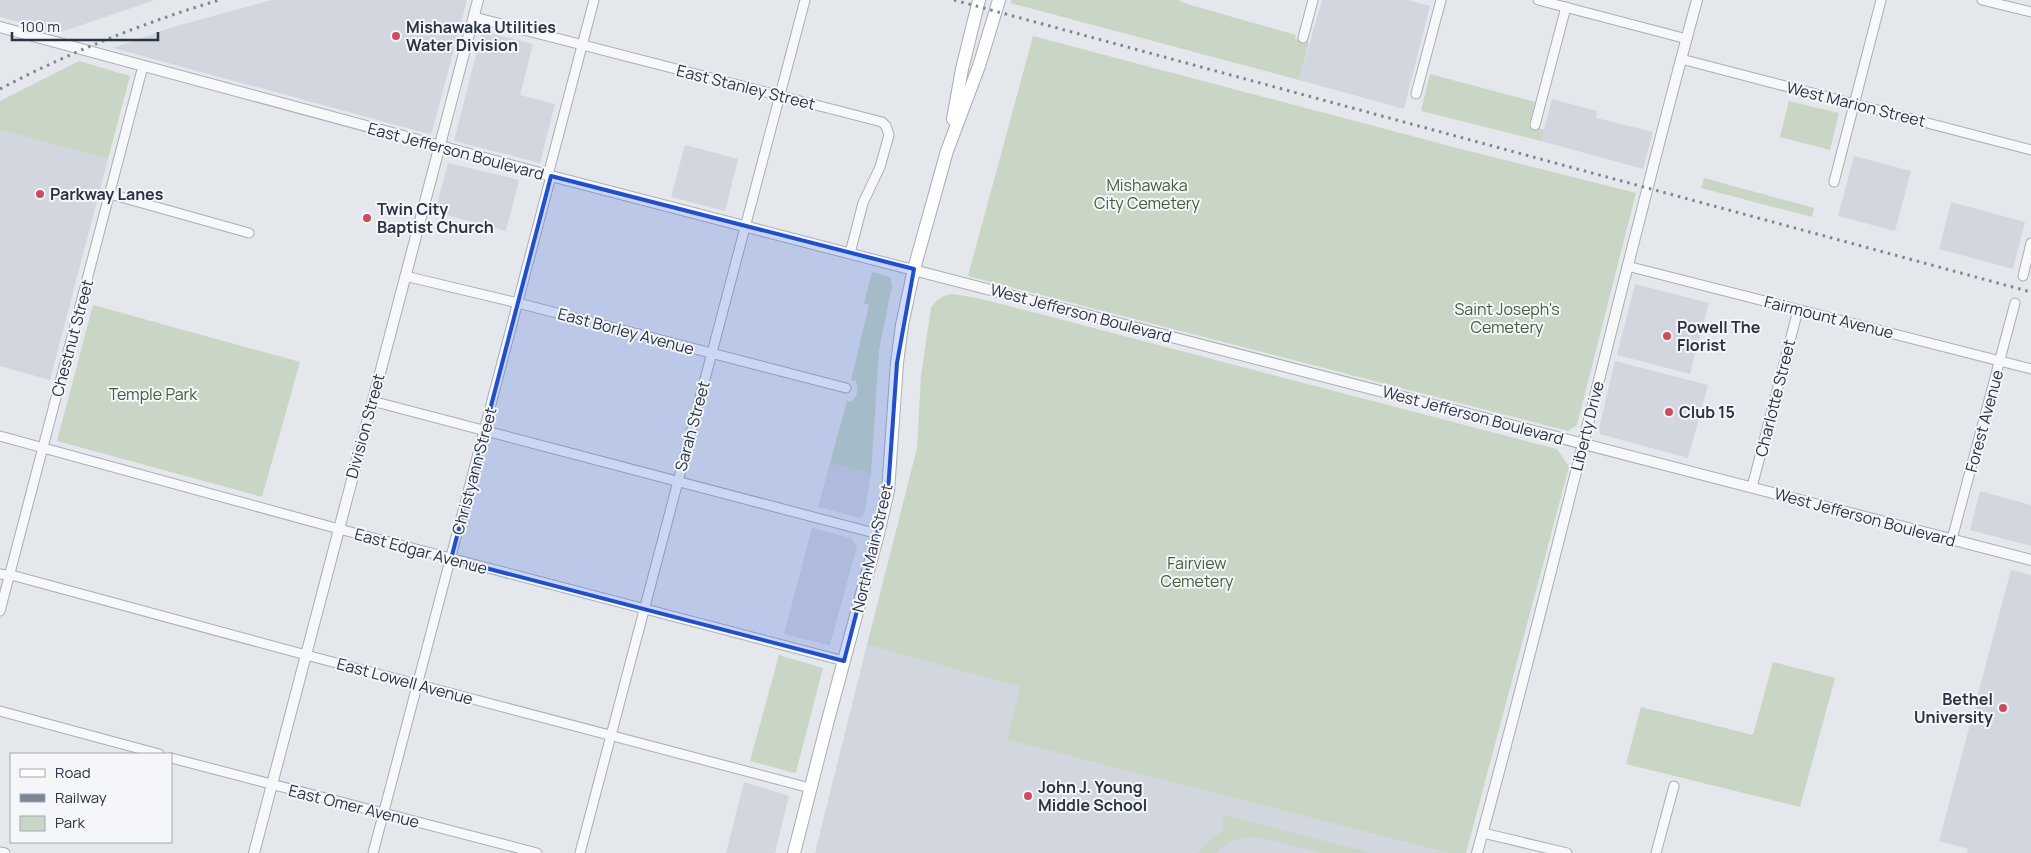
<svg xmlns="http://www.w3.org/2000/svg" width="2031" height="853" font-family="Manrope,sans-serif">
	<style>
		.built { fill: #d2d6de }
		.green { fill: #c9d6c5 }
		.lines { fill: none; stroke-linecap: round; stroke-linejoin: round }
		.minor-casing { stroke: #a9aeb7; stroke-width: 11 }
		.tertiary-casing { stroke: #a9aeb7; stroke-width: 12 }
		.secondary-casing { stroke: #a9aeb7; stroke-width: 14 }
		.minor { stroke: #f7f8fa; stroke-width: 9 }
		.tertiary { stroke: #f7f8fa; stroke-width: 10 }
		.secondary { stroke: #fff; stroke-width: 12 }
		.rail { stroke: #7d8696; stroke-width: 3; stroke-dasharray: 2.5 5; stroke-linecap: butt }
		.marked { fill: #1d4ed8; fill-opacity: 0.2; stroke: #1d4ed8; stroke-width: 4; stroke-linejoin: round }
		.poi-dot { fill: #d1495b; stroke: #f4f6f9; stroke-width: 2 }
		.labels { text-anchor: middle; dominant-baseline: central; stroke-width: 4; stroke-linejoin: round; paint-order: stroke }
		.poi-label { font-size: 16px; font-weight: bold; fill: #2b3445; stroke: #f4f6f9; text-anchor: start }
		.street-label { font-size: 16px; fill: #2b3445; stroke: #f4f6f9 }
		.park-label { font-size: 16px; fill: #3f6138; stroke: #f4f6f9 }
	</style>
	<rect width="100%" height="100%" fill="#e4e7ec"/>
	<!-- built -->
	<g class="built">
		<path d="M0 0H155L58 33 0 17Z"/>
		<path d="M271 0H467L432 132 429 134 113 48 173 27Z"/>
		<path d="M1322 0H1407L1430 6 1404 109 1299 80Z"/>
		<path d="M482 31 533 44 520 95 555 104 540 163 454 141Z"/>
		<path d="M1552 99 1597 111 1596 118 1653 132 1643 169 1541 141Z"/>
		<path d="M0 130 108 159 50 380 0 366Z"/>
		<path d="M685 145 738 159 725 211 671 197Z"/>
		<path d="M1854 156 1911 171 1895 231 1838 216Z"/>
		<path d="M448 163 519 180 506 231 435 212Z"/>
		<path d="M1951 202 2025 222 2013 269 1939 249Z"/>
		<path d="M1635 284 1709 303 1690 374 1617 355Z"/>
		<path d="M1615 361 1708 385 1688 458 1600 434 1599 428Z"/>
		<path d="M830 463 871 474 864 515 860 518 818 507Z"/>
		<path d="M1980 491 2031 505V546L1970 530Z"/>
		<path d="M812 528 851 538 857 546 830 645H828L784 634Z"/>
		<path d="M2011 570 2031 575V853H1967L1968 849 1939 841Z"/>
		<path d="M867 645 1021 687 1007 740 1448 853H815Z"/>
		<path d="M744 782 789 796 775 853H726Z"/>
	</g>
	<!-- green -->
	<g class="green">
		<path d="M1012 0H1178L1187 4 1296 35 1295 39 1309 42 1299 80 1010 3Z"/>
		<path d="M1033 36 1457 148 1636 193 1577 425 1568 431 968 276Z"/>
		<path d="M79 61 130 76 108 159 0 130V101Z"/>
		<path d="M1430 74 1535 102 1529 126 1544 130 1541 141 1421 111Z"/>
		<path d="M1789 101 1839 113 1830 150 1780 137Z"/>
		<path d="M1704 178 1814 208 1812 217 1701 188Z"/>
		<path d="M872 272 890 277 892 286 879 350 871 474 830 463 847 401 851 402C857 397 859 389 856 381L851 380 869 305 864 303Z"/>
		<path d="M952 294 982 299 1557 449 1569 467 1466 853H1448L1007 740 1020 687 867 645 917 448 921 376 931 308C936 299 942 296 952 294Z"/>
		<path d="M93 305 300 362 262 497 57 441Z"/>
		<path d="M779 655 823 668 796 772 794 773 750 761Z"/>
		<path d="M1773 662 1835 678 1800 807 1626 764 1641 707 1753 735Z"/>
		<path d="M1224 815 1371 853H1322L1267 839 1250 837 1233 840 1213 853H1197L1212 837 1227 829 1221 827Z"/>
	</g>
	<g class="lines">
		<defs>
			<g id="minor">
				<path d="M1538 0 1687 39"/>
				<path d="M1982 0 2031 12"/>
				<path d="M474 17 882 122 886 126 889 135 880 167 863 203 850 253"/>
				<path d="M1303 38 1313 0"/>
				<path d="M1681 59 2031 150"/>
				<path d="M1416 94 1441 0"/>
				<path d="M1535 125 1566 7"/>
				<path d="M548 175 594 0"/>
				<path d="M1834 182 1881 0"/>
				<path d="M110 194 249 233"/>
				<path d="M1627 266 2031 369"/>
				<path d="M405 276 518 303 846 388"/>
				<path d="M2023 276 2031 243"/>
				<path d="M372 401 878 534"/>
				<path d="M0 436 339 529 844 661"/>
				<path d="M1752 487 1798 310"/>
				<path d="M1952 539 2015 303"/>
				<path d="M0 574 15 576 306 655 810 788"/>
				<path d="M0 611 143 66"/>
				<path d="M0 711 159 754"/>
				<path d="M171 758 537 853"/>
				<path d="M1483 833 1567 853"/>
				<path d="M0 852 5 853"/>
				<path d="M373 853 551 176"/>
				<path d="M580 853 805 0"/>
				<path d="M1656 853 1674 786"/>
			</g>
			<g id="tertiary">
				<path d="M0 27 551 176 2031 560"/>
				<path d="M254 853 478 0"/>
				<path d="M1477 853C1555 570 1620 283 1697 0"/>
			</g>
			<g id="secondary">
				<path d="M953 119 962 69 979 0"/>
				<path d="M794 853 828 720 878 534 888 491 897 363 902 325 914 269 947 151 979 66 999 0"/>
			</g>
		</defs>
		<!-- minor casing -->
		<use href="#minor" class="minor-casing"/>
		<!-- tertiary casing -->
		<use href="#tertiary" class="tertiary-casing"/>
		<!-- secondary casing -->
		<use href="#secondary" class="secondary-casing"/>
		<!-- minor -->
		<use href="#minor" class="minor"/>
		<!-- tertiary -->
		<use href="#tertiary" class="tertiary"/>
		<!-- secondary -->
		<use href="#secondary" class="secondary"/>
		<!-- rail -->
		<g class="rail">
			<path d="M954 0 2031 292"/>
			<path d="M0 89C70 52 143 23 219 0"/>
		</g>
	</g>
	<!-- marked area -->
	<path class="marked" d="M551 176 914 269 897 363 888 491 844 661 451 559Z"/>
	<!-- markers -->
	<g class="poi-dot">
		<circle cx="396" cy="36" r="5"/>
		<circle cx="40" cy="194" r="5"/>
		<circle cx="367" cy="218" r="5"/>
		<circle cx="1667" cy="336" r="5"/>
		<circle cx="1669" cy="412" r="5"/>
		<circle cx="2003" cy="708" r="5"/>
		<circle cx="1028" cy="796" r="5"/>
	</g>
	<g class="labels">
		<!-- poi labels -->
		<g class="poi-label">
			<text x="406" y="27">Mishawaka Utilities<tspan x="406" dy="18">Water Division</tspan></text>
			<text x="50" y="194">Parkway Lanes</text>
			<text x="377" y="209">Twin City<tspan x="377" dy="18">Baptist Church</tspan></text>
			<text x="1677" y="327">Powell The<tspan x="1677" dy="18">Florist</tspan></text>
			<text x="1679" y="412">Club 15</text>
			<text x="1993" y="699" text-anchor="end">Bethel<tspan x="1993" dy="18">University</tspan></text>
			<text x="1038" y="787">John J. Young<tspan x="1038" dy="18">Middle School</tspan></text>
		</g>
		<!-- street labels -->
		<g class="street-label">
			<text transform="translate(746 87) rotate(14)">East Stanley Street</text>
			<text transform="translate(1856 104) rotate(14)">West Marion Street</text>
			<text transform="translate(456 151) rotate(15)">East Jefferson Boulevard</text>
			<text transform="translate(1081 313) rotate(15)">West Jefferson Boulevard</text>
			<text transform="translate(1829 317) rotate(14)">Fairmount Avenue</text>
			<text transform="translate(626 331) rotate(15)">East Borley Avenue</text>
			<text transform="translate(72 338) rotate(-75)">Chestnut Street</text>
			<text transform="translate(1775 398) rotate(-76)">Charlotte Street</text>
			<text transform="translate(1473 415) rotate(15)">West Jefferson Boulevard</text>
			<text transform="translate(1984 421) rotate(-75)">Forest Avenue</text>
			<text transform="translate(365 426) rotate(-75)">Division Street</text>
			<text transform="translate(692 426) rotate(-75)">Sarah Street</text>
			<text transform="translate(1587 426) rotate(-76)">Liberty Drive</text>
			<text transform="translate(474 471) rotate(-75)">Christyann Street</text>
			<text transform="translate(1865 517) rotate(15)">West Jefferson Boulevard</text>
			<text transform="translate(872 548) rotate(-77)">North Main Street</text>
			<text transform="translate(421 551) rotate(15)">East Edgar Avenue</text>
			<text transform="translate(405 681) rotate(15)">East Lowell Avenue</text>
			<text transform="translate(354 806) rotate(14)">East Omer Avenue</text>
		</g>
		<!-- park labels -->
		<g class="park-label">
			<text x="1147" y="185">Mishawaka<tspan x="1147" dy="18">City Cemetery</tspan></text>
			<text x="1507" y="309">Saint Joseph's<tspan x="1507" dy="18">Cemetery</tspan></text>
			<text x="153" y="394">Temple Park</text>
			<text x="1197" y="563">Fairview<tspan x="1197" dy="18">Cemetery</tspan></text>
		</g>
	</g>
	<!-- legend -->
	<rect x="10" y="753" width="162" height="90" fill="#f4f6f9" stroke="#a4a8b1"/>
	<rect x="20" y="769" width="25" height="8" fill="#ffffff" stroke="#a4a8b1"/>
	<text x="55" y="778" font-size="15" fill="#2b3445">Road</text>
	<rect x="20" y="794" width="25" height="8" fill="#7d8696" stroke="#a4a8b1"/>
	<text x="55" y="803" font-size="15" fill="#2b3445">Railway</text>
	<rect x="20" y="816" width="25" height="15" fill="#c9d6c5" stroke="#a4a8b1"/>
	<text x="55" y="828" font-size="15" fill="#2b3445">Park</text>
	<!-- scale -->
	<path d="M12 32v8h146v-8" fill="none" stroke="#2b3445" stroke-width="2.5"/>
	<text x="20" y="32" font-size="15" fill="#2b3445" stroke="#f4f6f9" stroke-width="4" paint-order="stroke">100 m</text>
</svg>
